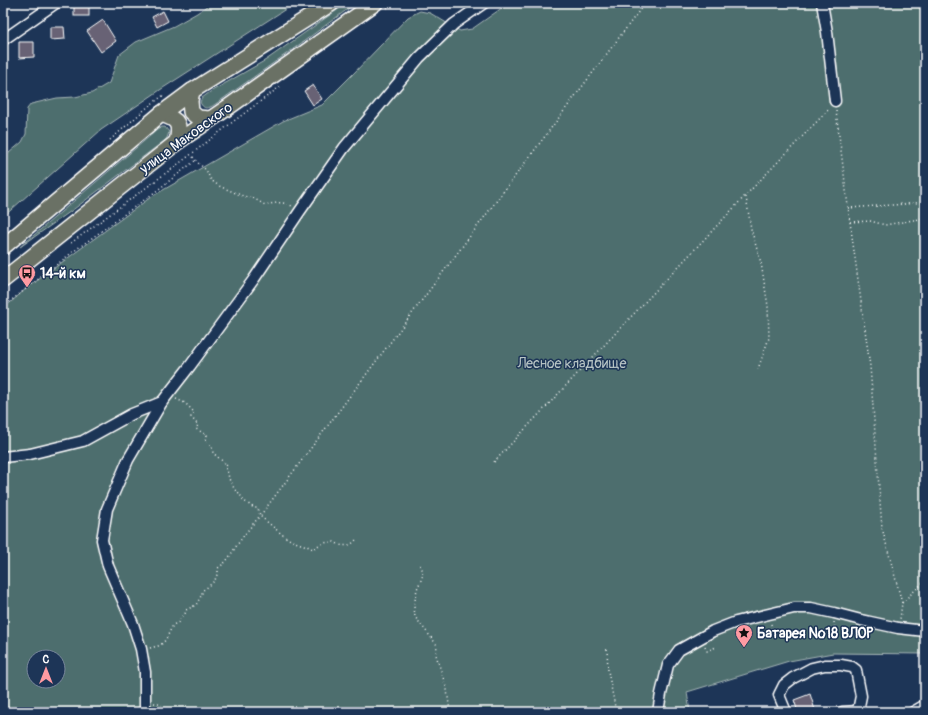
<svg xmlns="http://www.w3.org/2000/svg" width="928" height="715" font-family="Pangolin,sans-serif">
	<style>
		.green { fill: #4e6e6e; stroke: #a6b6b6; fill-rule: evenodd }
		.building { fill: #676274; stroke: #fff }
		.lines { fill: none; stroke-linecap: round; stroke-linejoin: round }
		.minor-casing { stroke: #fff; stroke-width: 13 }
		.highway-casing { stroke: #fff; stroke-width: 18 }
		.path { stroke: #fff; stroke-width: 1.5; stroke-dasharray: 1 3; stroke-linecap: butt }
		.minor { stroke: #1d3557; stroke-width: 10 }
		.highway { stroke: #6b7165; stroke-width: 15 }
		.labels { text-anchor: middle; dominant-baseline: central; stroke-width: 3; stroke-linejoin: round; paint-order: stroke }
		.street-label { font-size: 14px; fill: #fff; stroke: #1d3557 }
		.poi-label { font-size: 14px; font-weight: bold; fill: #fff; stroke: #1d3557; text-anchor: start }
		.park-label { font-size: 14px; fill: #b8c5c5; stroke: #1d3557 }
	</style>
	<rect width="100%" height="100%" fill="#1d3557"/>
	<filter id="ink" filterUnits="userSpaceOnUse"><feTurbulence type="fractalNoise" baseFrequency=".025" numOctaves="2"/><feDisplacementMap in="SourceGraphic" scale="8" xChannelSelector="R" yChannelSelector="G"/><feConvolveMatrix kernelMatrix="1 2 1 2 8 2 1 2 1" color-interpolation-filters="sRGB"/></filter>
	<g filter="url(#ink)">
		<!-- green -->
		<g class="green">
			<path d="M211 3H295L163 88 101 130 3 217V156L9 153 22 142 26 134 27 109 31 104 57 98 75 97 92 93 109 83 119 55 136 42 174 26 197 13Z"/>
			<path d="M347 3H356L296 47 217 103C211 107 204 112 200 102L202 98 210 92 266 60Z"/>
			<path d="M509 3H925V654L833 653 789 661 687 692 690 712H3V309L27 288 151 197 283 121 322 105 353 74 408 17 420 11 430 13 460 31 472 29ZM34 657H58V681H34Z"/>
			<path d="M162 127H165L169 132 167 138 164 141 74 209 20 247 157 130Z"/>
		</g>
		<!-- building -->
		<g class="building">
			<rect x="74" y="6" width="15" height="10"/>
			<path d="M163 11 168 21 157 27 152 17Z"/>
			<path d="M103 20 116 41 101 52 87 31Z"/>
			<path d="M50 27H64L65 39 50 40Z"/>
			<path d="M19 42H34V57L19 58Z"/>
			<path d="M313 85 322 99 313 105 304 91Z"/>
			<path d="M810 694 815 710 809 712H798L794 700Z"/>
		</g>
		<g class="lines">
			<defs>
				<g id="minor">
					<path d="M822 3 827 32 835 101"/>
					<path d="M3 40 56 3"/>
					<path d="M3 457 30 454 83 441 132 414 162 402"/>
					<path d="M145 712V672L141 649 133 624 108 566 102 540 107 509 128 460 162 402 190 366 254 279 300 211 344 148 419 58 454 24 484 3"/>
					<path d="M658 712 661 694 668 665 679 650 713 631 736 622 794 608H811L834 613 861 620 898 628 925 631"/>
					<path d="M786 712 779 695 784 685 793 678 812 668 825 665H841L852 667 856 670 861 696 858 711"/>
					<path d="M842 712 858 711"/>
					<path d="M913 712 925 705"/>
				</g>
				<g id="highway">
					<path d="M192 91 190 101 191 112 198 118 210 119"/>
					<path d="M161 114C178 119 181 124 177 142"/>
					<path d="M3 247 161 114 192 91 332 3"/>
					<path d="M3 280 177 142 227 108 375 3"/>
				</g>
			</defs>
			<!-- minor casing -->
			<use href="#minor" class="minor-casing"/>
			<!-- highway casing -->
			<use href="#highway" class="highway-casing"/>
			<!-- path -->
			<g class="path">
				<path d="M387 8 394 3"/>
				<path d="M836 111 850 222 870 366 882 528 902 603 900 619"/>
				<path d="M110 140 150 105 164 95"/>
				<path d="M193 157 198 163 206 170 211 180 219 186 243 196 253 198 265 205C275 203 283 201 292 206"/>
				<path d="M746 197 751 229 761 263 768 306 769 338 758 369"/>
				<path d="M848 208 906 204 925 202"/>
				<path d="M850 222 870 221 885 225 925 218"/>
				<path d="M71 243 185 159 234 121 281 86"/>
				<path d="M3 295 8 292"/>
				<path d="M3 307 74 251 155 192 196 160"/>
				<path d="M176 399 185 403 194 412 191 417 198 425 196 429 207 435 205 440 212 447 213 453 227 465 225 467 228 473 229 479 235 490 239 493 244 501 254 508H258L260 516 284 536 292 541 307 546 313 549C317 545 328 541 334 542 336 543 338 544 340 545 347 547 354 544 357 538"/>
				<path d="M494 462 745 196 830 108"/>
				<path d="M420 565 423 571 422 578 417 589 414 606 415 617 437 645 436 655 447 690 450 712"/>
				<path d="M902 603 910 595 925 581"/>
				<path d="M834 622 835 630"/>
				<path d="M771 624 774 636V638"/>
				<path d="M705 647 707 651 716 647"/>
				<path d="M150 648 158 646 163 643 166 639 173 625 179 622 182 616 185 614 186 610 196 605 201 596 203 590 209 586 215 580 218 572V568C229 561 232 551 240 541 246 532 253 524 260 516L645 3"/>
				<path d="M607 649 608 671 616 712"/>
				<path d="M154 703 162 705"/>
			</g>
			<!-- minor -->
			<use href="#minor" class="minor"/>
			<!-- highway -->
			<use href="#highway" class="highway"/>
		</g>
	</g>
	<!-- icons -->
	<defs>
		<symbol id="bus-pin" viewBox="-11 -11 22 30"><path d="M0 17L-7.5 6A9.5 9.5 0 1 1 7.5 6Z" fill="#ff9aa2" stroke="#1d3557"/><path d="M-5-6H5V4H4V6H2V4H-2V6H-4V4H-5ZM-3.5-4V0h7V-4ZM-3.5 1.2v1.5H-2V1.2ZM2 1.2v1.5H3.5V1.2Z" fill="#111"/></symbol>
		<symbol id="sight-pin" viewBox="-11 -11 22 30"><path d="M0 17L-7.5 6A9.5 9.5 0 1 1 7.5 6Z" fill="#ff9aa2" stroke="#1d3557"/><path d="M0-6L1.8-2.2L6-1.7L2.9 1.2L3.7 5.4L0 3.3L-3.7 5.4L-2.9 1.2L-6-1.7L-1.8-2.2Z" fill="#111"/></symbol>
	</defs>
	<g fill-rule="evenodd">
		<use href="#bus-pin" x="17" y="263" width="20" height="27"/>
		<use href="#sight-pin" x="734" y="623" width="20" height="27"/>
	</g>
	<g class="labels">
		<!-- street labels -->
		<g class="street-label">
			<text transform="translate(186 138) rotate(-36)">улица Маковского</text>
		</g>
		<!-- poi labels -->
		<g class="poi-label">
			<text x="40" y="273">14-й км</text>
			<text x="757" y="633">Батарея №18 ВЛОР</text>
		</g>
		<!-- park labels -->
		<g class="park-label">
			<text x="572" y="363">Лесное кладбище</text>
		</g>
	</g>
	<!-- margin -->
	<rect width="928" height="715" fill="none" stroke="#1d3557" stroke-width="16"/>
	<rect x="8" y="8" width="912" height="699" fill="none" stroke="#fff" stroke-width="1.5" filter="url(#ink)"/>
	<!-- north arrow -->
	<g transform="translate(46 669)"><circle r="19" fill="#1d3557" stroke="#77869a"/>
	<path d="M0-3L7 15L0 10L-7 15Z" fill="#ff9aa2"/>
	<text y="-6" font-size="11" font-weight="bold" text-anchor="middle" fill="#ffffff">С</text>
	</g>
</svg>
